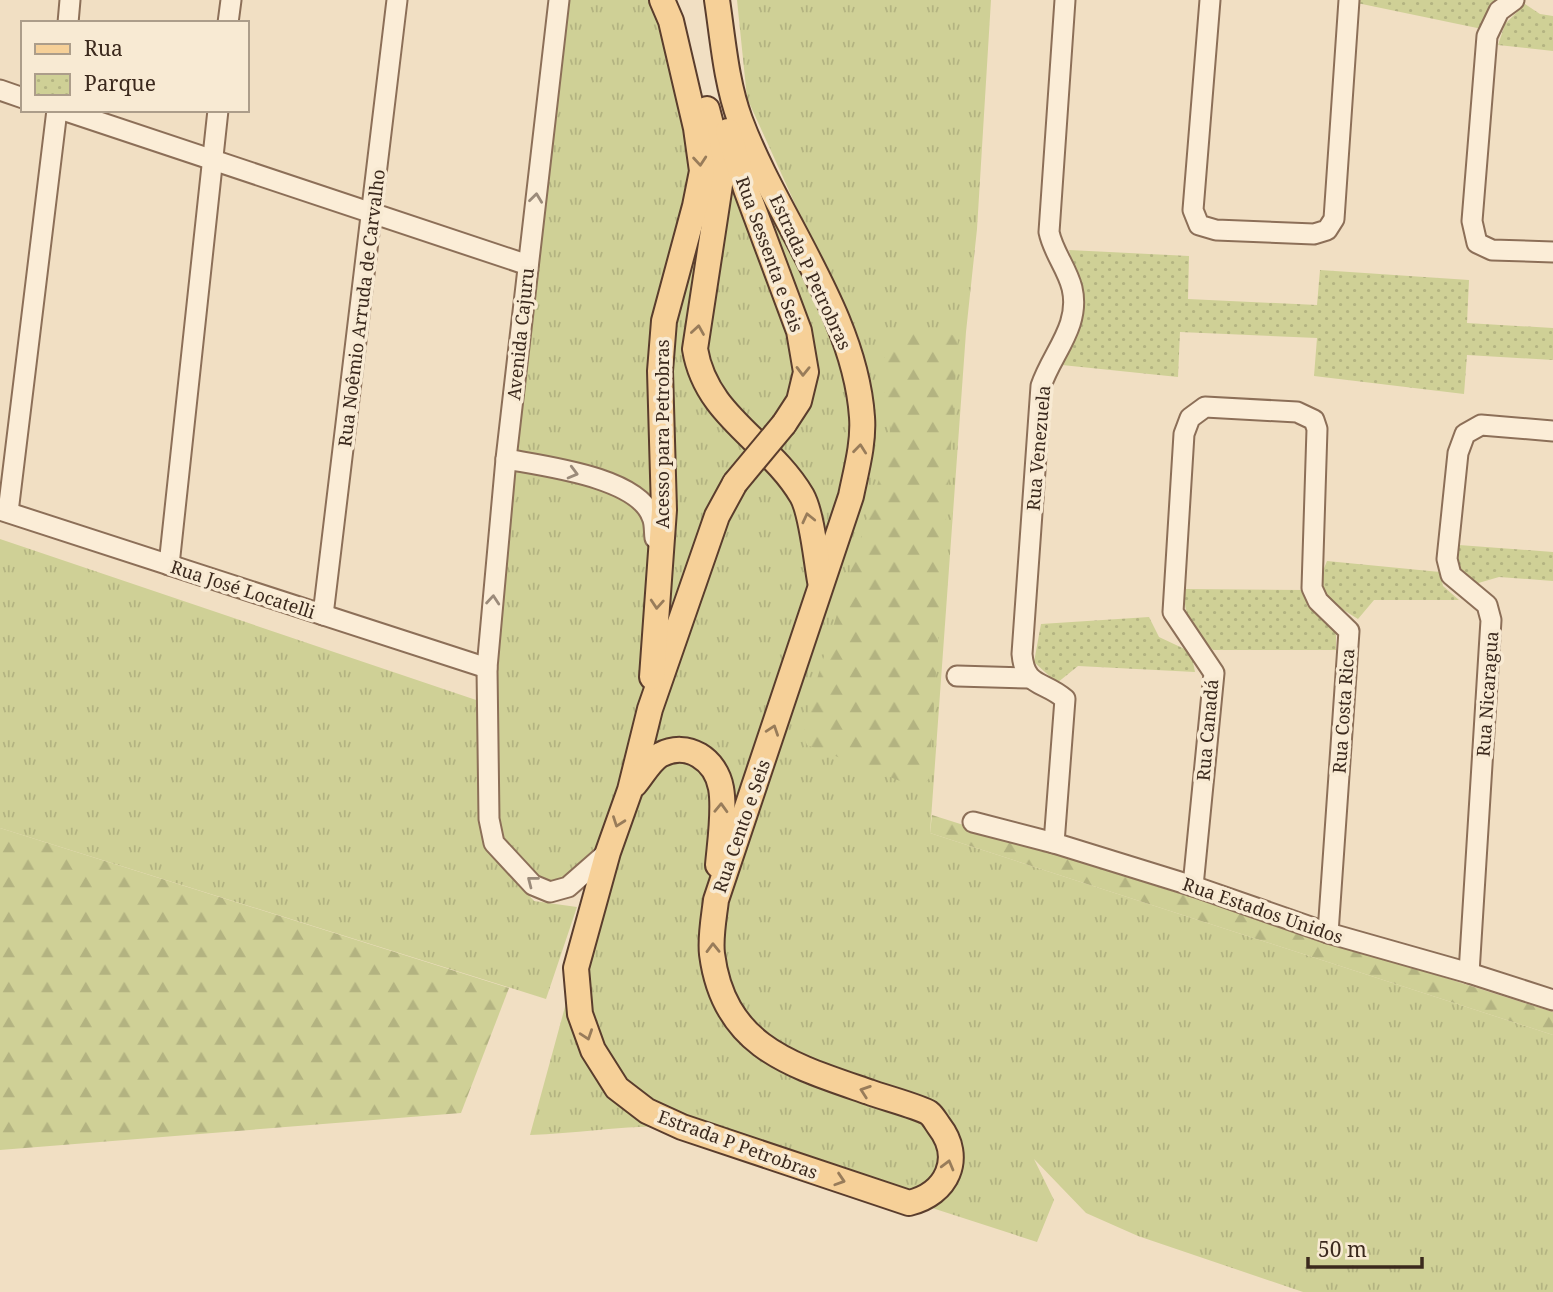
<svg xmlns="http://www.w3.org/2000/svg" width="1553" height="1292" font-family="'Noto Serif',serif">
	<style>
		.grass { fill: url(#grass-tufts) }
		.forest { fill: url(#forest-firs) }
		.park { fill: url(#park-dots) }
		.lines { fill: none; stroke-linecap: round; stroke-linejoin: round }
		.minor-casing { stroke: #8c6f58; stroke-width: 23 }
		.major-casing { stroke: #5a3d2d; stroke-width: 28 }
		.minor { stroke: #fbedd7; stroke-width: 19 }
		.major { stroke: #f6d098; stroke-width: 24 }
		.major-bridge-casing { stroke: #5a3d2d; stroke-width: 28; stroke-linecap: butt }
		.major-bridge { stroke: #f6d098; stroke-width: 24 }
		.oneway { stroke: #987c5a }
		.oneway2 { stroke: #9b8b7a }
		.labels { text-anchor: middle; dominant-baseline: central; stroke-width: 7; stroke-linejoin: round; paint-order: stroke }
		.street-label { font-size: 18px; fill: #3b291d; stroke: #f8ead3 }
	</style>
	<defs>
		<pattern id="grass-tufts" width="24" height="20" patternUnits="userSpaceOnUse" patternTransform="scale(1.75)"><rect width="24" height="20" fill="#cfd096"/><path d="M3 7l-1-3M5 7V3M7 7l1-3M15 17l-1-3M17 17v-4M19 17l1-3" fill="none" stroke="#b3b381"/></pattern>
		<pattern id="forest-firs" width="22" height="20" patternUnits="userSpaceOnUse" patternTransform="scale(1.75)"><rect width="22" height="20" fill="#cfd096"/><path d="M5 1l3.5 6h-7zM16 11l3.5 6h-7z" fill="#b3b381"/></pattern>
		<pattern id="park-dots" width="8" height="8" patternUnits="userSpaceOnUse" patternTransform="scale(1.75)"><rect width="8" height="8" fill="#cfd096"/><path d="M2 2h.1M6 6h.1" fill="none" stroke="#b3b381" stroke-width="1.8" stroke-linecap="round"/></pattern>
	</defs>
	<rect width="100%" height="100%" fill="#f1dfc3"/>
	<!-- grass -->
	<path class="grass" d="M559 0H654L695 120 734 149 849 323 747 98 737 0H991L977 229 966 332 930 833 1553 1035V1292H1303L1138 1236 1086 1213 1034 1159 1054 1200 1037 1242 682 1127C631 1124 581 1133 530 1135L607 853 550 892 487 849 534 901 577 907 546 999 0 828V539L482 702Z"/>
	<!-- forest -->
	<g class="forest">
		<path d="M946 331 958 338 929 779 924 785 913 786 807 745 803 736 817 679 892 437 883 384 885 354 895 338 912 332Z"/>
		<path d="M932 815 1553 1012V1035L930 833Z"/>
		<path d="M0 828 509 988 461 1113 0 1150Z"/>
	</g>
	<!-- park -->
	<g class="park">
		<path d="M1357 0H1499L1482 29 1357 3Z"/>
		<path d="M1525 4 1540 14 1553 16V51L1498 45 1505 24Z"/>
		<path d="M1069 250 1189 256 1188 299 1317 305 1320 270 1469 280 1467 323 1553 328V360L1467 355 1464 394 1314 376 1317 338 1180 332 1178 377 1062 365C1077 328 1081 288 1069 250Z"/>
		<path d="M1459 545 1553 552V581L1499 577 1475 584 1461 572 1455 551Z"/>
		<path d="M1327 561 1440 572 1443 586 1459 600H1374L1358 619 1329 601 1320 578Z"/>
		<path d="M1186 589 1306 590 1307 605 1336 629V650H1213C1197 630 1180 616 1186 589Z"/>
		<path d="M1149 617 1159 637 1191 652 1195 672 1078 666 1057 683 1034 662 1041 624Z"/>
	</g>
	<g class="lines">
		<defs>
			<g id="minor">
				<path d="M559 0 506 459 487 668 489 819 494 843 533 885 550 892 568 887 608 852"/>
				<path d="M1210 0 1193 210 1199 225 1216 230 1314 234 1327 230 1334 219 1349 0"/>
				<path d="M1514 0 1499 11 1487 36 1472 221 1477 243 1492 250 1553 252"/>
				<path d="M68 23 70 0"/>
				<path d="M228 23 231 0"/>
				<path d="M0 90 23 98"/>
				<path d="M63 110 528 265"/>
				<path d="M506 459C543 466 638 477 652 517 655 523 654 532 655 538"/>
				<path d="M0 510 487 668"/>
				<path d="M8 512 57 110"/>
				<path d="M169 565 218 110"/>
				<path d="M323 615 397 0"/>
				<path d="M957 676 1029 678"/>
				<path d="M973 822 1054 843 1193 886 1328 933 1469 973 1553 1000"/>
				<path d="M1054 843 1065 699C1043 680 1025 688 1022 654L1041 386C1052 353 1081 326 1072 288 1067 268 1053 252 1049 232L1065 0"/>
				<path d="M1193 886 1214 673 1173 612 1184 434 1190 418 1205 407 1297 412 1314 420 1317 429 1312 588 1318 601 1349 631 1328 933"/>
				<path d="M1469 973 1491 620 1487 605 1451 575 1447 559 1458 453 1465 434 1481 425 1553 431"/>
			</g>
			<g id="major">
				<path d="M717 0C723 40 726 82 740 120 776 217 855 313 862 417 864 443 856 471 851 496L716 900C714 917 710 937 712 954 724 1047 791 1065 869 1092 882 1097 920 1107 929 1113 933 1116 936 1122 939 1126 964 1158 947 1194 909 1203L682 1127 647 1111 617 1088 593 1050 580 1014 576 968 608 852 630 790 650 709 717 516 735 483"/>
				<path d="M707 109 721 162 720 185 695 349C706 417 770 441 802 496 812 514 816 559 820 581"/>
				<path d="M728 131 746 189 799 331 806 372 799 401 784 424"/>
				<path d="M652 677 664 510 660 371 664 321 695 206 702 171 696 128 671 21 662 0"/>
				<path d="M635 784C642 776 650 761 660 755 688 740 716 760 721 788 725 810 720 842 718 865"/>
			</g>
		</defs>
		<!-- minor casing -->
		<use href="#minor" class="minor-casing"/>
		<!-- major casing -->
		<use href="#major" class="major-casing"/>
		<!-- minor -->
		<use href="#minor" class="minor"/>
		<!-- major -->
		<use href="#major" class="major"/>
		<defs>
			<path id="major-bridge" d="M735 483 784 424"/>
		</defs>
		<!-- major-bridge casing -->
		<use href="#major-bridge" class="major-bridge-casing"/>
		<!-- major-bridge -->
		<use href="#major-bridge" class="major-bridge"/>
	</g>
	<!-- one-way arrows -->
	<defs><path id="oneway-chevron" d="M-2-3.5L2.5 0L-2 3.5" fill="none" stroke-width="1.6" stroke-linecap="round" stroke-linejoin="round" transform="scale(1.75)"/></defs>
	<g class="oneway">
		<use href="#oneway-chevron" transform="translate(700 161) rotate(85)"/>
		<use href="#oneway-chevron" transform="translate(698 330) rotate(-81)"/>
		<use href="#oneway-chevron" transform="translate(803 371) rotate(91)"/>
		<use href="#oneway-chevron" transform="translate(860 449) rotate(-84)"/>
		<use href="#oneway-chevron" transform="translate(808 518) rotate(-103)"/>
		<use href="#oneway-chevron" transform="translate(657 604) rotate(94)"/>
		<use href="#oneway-chevron" transform="translate(773 730) rotate(-71)"/>
		<use href="#oneway-chevron" transform="translate(721 808) rotate(-88)"/>
		<use href="#oneway-chevron" transform="translate(618 822) rotate(110)"/>
		<use href="#oneway-chevron" transform="translate(713 948) rotate(-91)"/>
		<use href="#oneway-chevron" transform="translate(587 1035) rotate(71)"/>
		<use href="#oneway-chevron" transform="translate(865 1091) rotate(-161)"/>
		<use href="#oneway-chevron" transform="translate(948 1165) rotate(-75)"/>
		<use href="#oneway-chevron" transform="translate(840 1180) rotate(18)"/>
	</g>
	<g class="oneway2">
		<use href="#oneway-chevron" transform="translate(536 198) rotate(-83)"/>
		<use href="#oneway-chevron" transform="translate(573 473) rotate(15)"/>
		<use href="#oneway-chevron" transform="translate(493 600) rotate(-85)"/>
		<use href="#oneway-chevron" transform="translate(532 881) rotate(-142)"/>
	</g>
	<g class="labels">
		<!-- street labels -->
		<g class="street-label">
			<text transform="translate(770 254) rotate(70)">Rua Sessenta e Seis</text>
			<text transform="translate(811 272) rotate(65)">Estrada P Petrobras</text>
			<text transform="translate(361 308) rotate(-83)">Rua Noêmio Arruda de Carvalho</text>
			<text transform="translate(520 334) rotate(-84)">Avenida Cajuru</text>
			<text transform="translate(662 434) rotate(-90)">Acesso para Petrobras</text>
			<text transform="translate(1038 448) rotate(-85)">Rua Venezuela</text>
			<text transform="translate(243 589) rotate(18)">Rua José Locatelli</text>
			<text transform="translate(1487 694) rotate(-86)">Rua Nicaragua</text>
			<text transform="translate(1343 711) rotate(-86)">Rua Costa Rica</text>
			<text transform="translate(1207 730) rotate(-85)">Rua Canadá</text>
			<text transform="translate(741 826) rotate(-71)">Rua Cento e Seis</text>
			<text transform="translate(1263 910) rotate(19)">Rua Estados Unidos</text>
			<text transform="translate(738 1144) rotate(20)">Estrada P Petrobras</text>
		</g>
	</g>
	<!-- legend -->
	<rect x="21" y="21" width="228" height="91" fill="#f8ead3" stroke="#ac9d8a" stroke-width="2"/>
	<rect x="35" y="44" width="35" height="10" fill="#f6d098" stroke="#ac9d8a" stroke-width="2"/>
	<text x="84" y="56" font-size="21" fill="#3b291d">Rua</text>
	<rect x="35" y="74" width="35" height="21" fill="url(#park-dots)" stroke="#ac9d8a" stroke-width="2"/>
	<text x="84" y="91" font-size="21" fill="#3b291d">Parque</text>
	<!-- scale -->
	<path d="M1308 1257v10h114v-10" fill="none" stroke="#3b291d" stroke-width="3.5"/>
	<text x="1318" y="1257" font-size="21" fill="#3b291d" stroke="#f8ead3" stroke-width="5" paint-order="stroke">50 m</text>
</svg>
